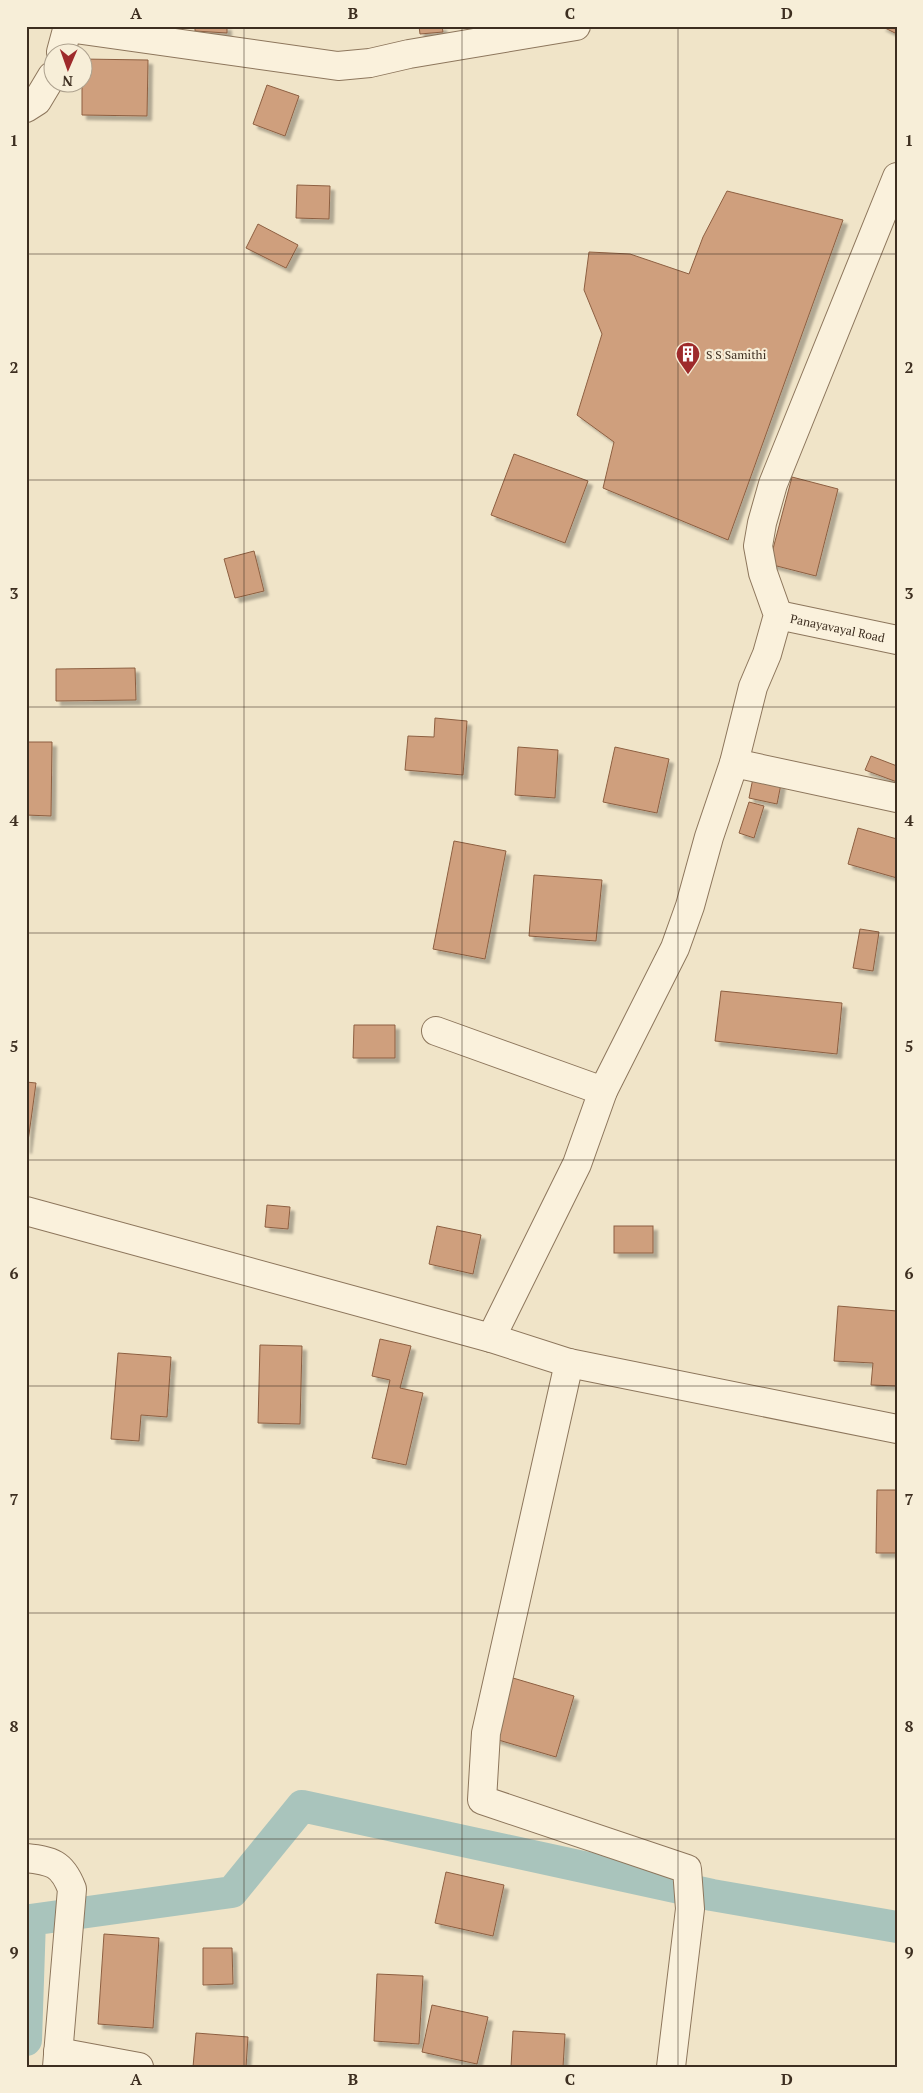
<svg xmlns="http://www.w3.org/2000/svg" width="923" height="2093" font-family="'PT Serif',serif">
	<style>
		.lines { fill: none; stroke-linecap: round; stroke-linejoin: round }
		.canal { stroke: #a9c4bc; stroke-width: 32 }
		.building { fill: #cf9f7d; stroke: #8d5f41; filter: url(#shadow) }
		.minor-casing { stroke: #8d765c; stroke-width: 30 }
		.minor { stroke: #faf1dc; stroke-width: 28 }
		.grid { fill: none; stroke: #3d2e20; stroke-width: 1; stroke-opacity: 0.55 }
		.labels { text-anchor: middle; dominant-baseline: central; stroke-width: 4.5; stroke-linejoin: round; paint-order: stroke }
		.poi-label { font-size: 12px; fill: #3d2e20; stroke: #f7eed8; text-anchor: start }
		.street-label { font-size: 12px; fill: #3d2e20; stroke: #f7eed8 }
		.neatline { fill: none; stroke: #3d2e20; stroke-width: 2 }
		.grid-label { font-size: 16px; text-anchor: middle; font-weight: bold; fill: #3d2e20 }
	</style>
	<defs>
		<filter id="shadow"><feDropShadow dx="4.5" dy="4.5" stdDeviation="1" flood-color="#0004"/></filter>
	</defs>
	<rect width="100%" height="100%" fill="#f0e4c8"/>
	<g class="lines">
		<!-- canal -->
		<path class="canal" d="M26 2040 30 1920 232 1892 302 1806 712 1895 897 1927"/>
	</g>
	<!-- building -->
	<g class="building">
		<path d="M195 26H227V33L195 31Z"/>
		<path d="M419 26H442L443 32 420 34Z"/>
		<path d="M881 26H897V34Z"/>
		<path d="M82 59 148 60 147 116 82 115Z"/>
		<path d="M267 85 299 96 285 136 253 124Z"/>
		<path d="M297 185 330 186 329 219 296 218Z"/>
		<path d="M727 191 843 220 728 540 603 488 614 442 577 415 602 334 584 290 589 252 630 254 689 274 703 237Z"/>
		<path d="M258 224 298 245 286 268 246 248Z"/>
		<path d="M514 454 588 481 565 543 491 515Z"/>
		<path d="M792 477 838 489 816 576 769 564Z"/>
		<path d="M254 551 264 591 235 598 224 559Z"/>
		<path d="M135 668 136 700 56 701V669Z"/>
		<path d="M435 718 467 721 463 775 405 770 408 736 434 737Z"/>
		<path d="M26 742H52L51 816 26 815Z"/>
		<path d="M518 747 558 750 555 798 515 795Z"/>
		<path d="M615 747 669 759 657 813 603 802Z"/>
		<path d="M871 756 897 766V782L865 770Z"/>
		<path d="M753 778 781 784 777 804 749 798Z"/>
		<path d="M749 802 764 806 754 838 739 833Z"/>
		<path d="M858 828 897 839V878L848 864Z"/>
		<path d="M454 841 506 851 485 959 433 949Z"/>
		<path d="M534 875 602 880 596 941 529 936Z"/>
		<path d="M860 929 879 932 873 971 853 968Z"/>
		<path d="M721 991 842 1003 837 1054 715 1041Z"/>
		<path d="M354 1025H395V1058H353Z"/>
		<path d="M26 1082 36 1083 27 1149H26Z"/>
		<path d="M267 1205 290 1207 288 1229 265 1227Z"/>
		<path d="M437 1226 481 1235 473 1274 429 1264Z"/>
		<rect x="614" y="1226" width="39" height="27"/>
		<path d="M838 1306 897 1311V1386L871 1385 873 1363 834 1361Z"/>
		<path d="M380 1339 411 1346 400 1388 423 1393 406 1465 372 1458 390 1380 372 1376Z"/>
		<path d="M260 1345 302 1346 300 1424 258 1423Z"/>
		<path d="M118 1353 171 1357 167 1417 141 1415 139 1441 111 1439Z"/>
		<path d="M877 1490H897V1553H876Z"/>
		<path d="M513 1678 574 1696 556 1757 495 1739Z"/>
		<path d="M446 1872 504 1885 493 1936 435 1923Z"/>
		<path d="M104 1934 159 1938 153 2028 98 2024Z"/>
		<path d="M203 1948H232L233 1984 203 1985Z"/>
		<path d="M377 1974 423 1976 419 2044 374 2041Z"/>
		<path d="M432 2005 488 2017 477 2064 422 2052Z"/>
		<path d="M513 2031 565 2034 563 2067H511Z"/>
		<path d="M196 2033 248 2037 246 2067H193Z"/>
	</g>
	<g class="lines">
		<defs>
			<g id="minor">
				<path d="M68 28 338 66 370 63 409 54 576 26"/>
				<path d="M61 52 68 26"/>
				<path d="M26 108 37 101 52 76"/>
				<path id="s1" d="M778 615 897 640"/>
				<path d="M734 763 897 798"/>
				<path d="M436 1031 603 1091"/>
				<path d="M26 1211 491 1338 569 1363 897 1429"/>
				<path d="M491 1338 577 1164 603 1091 675 948 690 906 709 837 734 763 753 687 767 654 778 615 763 573 758 546 762 523 773 484 897 177"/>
				<path d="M569 1363 486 1733 482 1800 687 1869 690 1909 671 2067"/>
				<path d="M26 1858C52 1861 62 1863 72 1889L57 2067"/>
				<path d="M58 2052 139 2067"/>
			</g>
		</defs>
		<!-- minor casing -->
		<use href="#minor" class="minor-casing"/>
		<!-- minor -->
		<use href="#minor" class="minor"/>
	</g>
	<!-- grid -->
	<path class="grid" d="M244 26V2067M462 26V2067M678 26V2067M26 254H897M26 480H897M26 707H897M26 933H897M26 1160H897M26 1386H897M26 1613H897M26 1839H897"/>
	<!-- icons -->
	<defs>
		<symbol id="building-pin" viewBox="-11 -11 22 30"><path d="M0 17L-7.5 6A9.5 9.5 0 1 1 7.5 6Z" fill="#9e2a2b" stroke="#f7eed8"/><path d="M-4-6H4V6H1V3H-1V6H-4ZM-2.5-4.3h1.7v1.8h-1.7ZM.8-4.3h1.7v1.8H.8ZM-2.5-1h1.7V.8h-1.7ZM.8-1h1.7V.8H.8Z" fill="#fff"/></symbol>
	</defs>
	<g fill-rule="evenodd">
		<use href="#building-pin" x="674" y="340" width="28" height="38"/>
	</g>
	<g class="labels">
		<!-- poi labels -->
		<g class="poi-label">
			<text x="706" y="354">S S Samithi</text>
		</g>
		<!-- street labels -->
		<g class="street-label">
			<text stroke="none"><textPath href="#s1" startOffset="61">Panayavayal Road</textPath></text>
		</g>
	</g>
	<!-- border -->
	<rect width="923" height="2093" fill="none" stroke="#f7eed8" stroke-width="55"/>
	<!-- north arrow -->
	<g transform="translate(68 68) rotate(182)"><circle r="24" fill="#f7eed8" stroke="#ada18e"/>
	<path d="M0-4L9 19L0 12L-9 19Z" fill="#9e2a2b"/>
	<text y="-8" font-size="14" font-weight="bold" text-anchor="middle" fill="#3d2e20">N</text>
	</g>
	<rect x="28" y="28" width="868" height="2038" class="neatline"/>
	<g class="grid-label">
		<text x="136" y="19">A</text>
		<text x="353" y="19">B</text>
		<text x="570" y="19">C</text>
		<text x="787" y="19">D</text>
		<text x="14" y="146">1</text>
		<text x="909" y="146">1</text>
		<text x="14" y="373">2</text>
		<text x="909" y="373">2</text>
		<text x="14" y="599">3</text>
		<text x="909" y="599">3</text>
		<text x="14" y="826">4</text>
		<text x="909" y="826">4</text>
		<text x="14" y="1052">5</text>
		<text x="909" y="1052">5</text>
		<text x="14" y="1279">6</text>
		<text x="909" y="1279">6</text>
		<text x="14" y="1505">7</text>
		<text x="909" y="1505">7</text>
		<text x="14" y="1732">8</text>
		<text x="909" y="1732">8</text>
		<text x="14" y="1958">9</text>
		<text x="909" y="1958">9</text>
		<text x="136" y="2085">A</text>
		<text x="353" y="2085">B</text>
		<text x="570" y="2085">C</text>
		<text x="787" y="2085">D</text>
	</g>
</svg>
